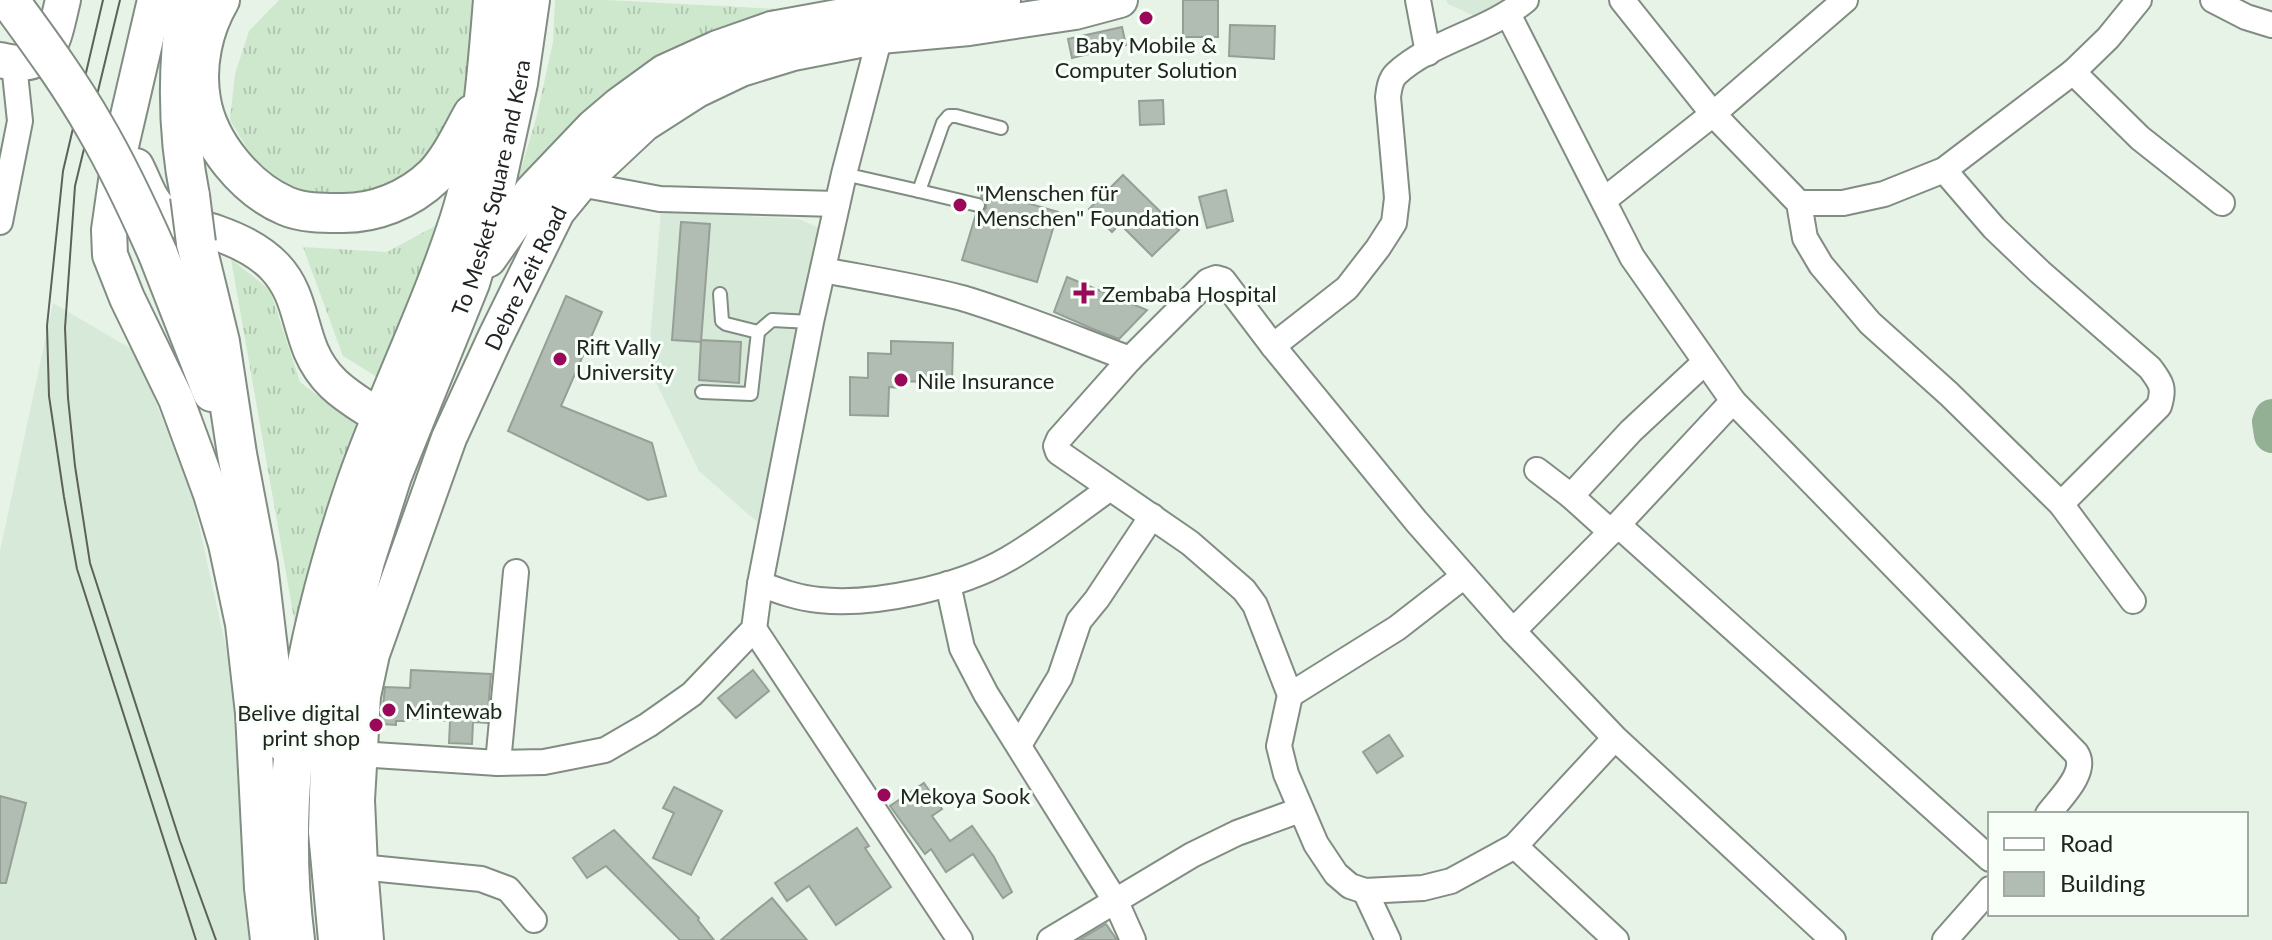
<svg xmlns="http://www.w3.org/2000/svg" width="2272" height="940" font-family="Lato,sans-serif">
	<style>
		.built { fill: #d7e9d8 }
		.grass { fill: url(#grass-tufts) }
		.lines { fill: none; stroke-linecap: round; stroke-linejoin: round }
		.river { stroke: #93b094; stroke-width: 36 }
		.building { fill: #b1bcb2; stroke: #959f95; stroke-width: 2 }
		.service-casing { stroke: #818c82; stroke-width: 16 }
		.minor-casing { stroke: #818c82; stroke-width: 28 }
		.secondary-casing { stroke: #818c82; stroke-width: 38 }
		.primary-casing { stroke: #818c82; stroke-width: 42 }
		.service { stroke: #fff; stroke-width: 12 }
		.minor { stroke: #fff; stroke-width: 24 }
		.secondary { stroke: #fff; stroke-width: 34 }
		.primary { stroke: #fff; stroke-width: 38 }
		.tram { stroke: #5b615b; stroke-width: 2 }
		.primary-bridge-casing { stroke: #818c82; stroke-width: 42; stroke-linecap: butt }
		.primary-bridge { stroke: #fff; stroke-width: 38 }
		.poi-dot { fill: #9a0959; stroke: #f8fff8; stroke-width: 3 }
		.labels { text-anchor: middle; dominant-baseline: central; stroke-width: 6; stroke-linejoin: round; paint-order: stroke }
		.poi-label { font-size: 22px; fill: #212521; stroke: #f8fff8; text-anchor: start }
		.street-label { font-size: 22px; fill: #212521; stroke: #f8fff8 }
	</style>
	<defs>
		<pattern id="grass-tufts" width="24" height="20" patternUnits="userSpaceOnUse" patternTransform="scale(2)"><rect width="24" height="20" fill="#cee8ce"/><path d="M3 7l-1-3M5 7V3M7 7l1-3M15 17l-1-3M17 17v-4M19 17l1-3" fill="none" stroke="#b1c7b1"/></pattern>
	</defs>
	<rect width="100%" height="100%" fill="#e8f3e8"/>
	<!-- built -->
	<g class="built">
		<path d="M1446 0H1508L1479 18 1448 4Z"/>
		<path d="M661 211 799 219 828 232 765 529 699 471 648 366Z"/>
		<path d="M53 303 135 351 191 490 231 670 283 940H0V551Z"/>
	</g>
	<!-- grass -->
	<g class="grass">
		<path d="M279 0H484L475 63 453 135 421 178 372 204 304 199 257 165 230 120 235 74 249 31Z"/>
		<path d="M555 0H607L777 9 685 44 581 114 514 193 537 115 553 42Z"/>
		<path d="M459 213 390 385 343 356 303 247 387 252Z"/>
		<path d="M231 259 270 290 300 382 367 433 300 653Z"/>
	</g>
	<g class="lines">
		<!-- river -->
		<path class="river" d="M2272 417 2270 422 2272 435"/>
	</g>
	<!-- building -->
	<g class="building">
		<rect x="1183" y="0" width="35" height="37"/>
		<path d="M1230 25 1275 26 1274 59 1229 56Z"/>
		<path d="M1122 27 1126 45 1072 58 1068 39Z"/>
		<path d="M1163 100 1164 124 1140 125 1139 101Z"/>
		<path d="M1123 175 1179 230 1152 256 1120 224 1112 232 1089 209Z"/>
		<path d="M983 190 1058 212 1037 282 962 260 976 214 981 213 986 208V202L981 197Z"/>
		<path d="M1226 190 1233 221 1207 228 1199 197Z"/>
		<path d="M681 222 710 224 701 342 672 340Z"/>
		<path d="M1067 277 1147 310 1119 339 1093 329 1054 312Z"/>
		<path d="M566 296 602 312 561 406 652 443 666 496 648 500 508 431Z"/>
		<path d="M701 340 741 342 739 383 699 380Z"/>
		<path d="M891 341 953 343 952 383 900 381V388L889 387 888 416 850 415V377L868 378V353L891 354Z"/>
		<path d="M411 670 491 674 487 723 473 722 472 744 449 743 450 721 407 718V721H396V725L381 724 385 687 410 688Z"/>
		<path d="M753 670 769 691 736 718 718 698Z"/>
		<path d="M1389 735 1403 756 1377 773 1363 752Z"/>
		<path d="M924 783 942 809 932 816 950 841 972 826 994 857 1012 892 1003 898 973 854 946 872 931 849 925 854 890 806Z"/>
		<path d="M674 787 722 811 691 875 653 858 674 813 663 808Z"/>
		<path d="M0 796 26 803 6 883H0Z"/>
		<path d="M857 828 869 846 865 848 891 887 836 925 809 886 787 901 775 883Z"/>
		<path d="M614 830 699 918 698 920 714 940H680L606 866 587 878 573 858Z"/>
		<path d="M772 898 807 940H721L742 922Z"/>
		<path d="M1106 924 1117 940H1079Z"/>
	</g>
	<g class="lines">
		<defs>
			<g id="service">
				<path d="M844 174 919 191 943 123 949 116H956L1001 128"/>
				<path d="M919 191 978 205"/>
				<path d="M758 332 772 320 811 322"/>
				<path d="M702 392 751 394 758 332 726 324 722 321 720 294"/>
			</g>
			<g id="minor">
				<path d="M1418 0 1428 53"/>
				<path d="M1622 0 1713 114 1799 203 1805 238 1821 265 1870 323 1949 394 2061 504 2133 601"/>
				<path d="M2213 0 2246 17 2272 25"/>
				<path d="M1508 14 1632 257 1733 401 2076 753C2089 772 2059 799 2048 814"/>
				<path d="M2073 72 2140 138 2222 203"/>
				<path d="M1944 170 1994 228 2040 272 2150 368C2161 383 2165 387 2159 406L2061 504"/>
				<path d="M580 184 660 199 837 204"/>
				<path d="M1604 200 1713 114 1845 0"/>
				<path d="M1799 203H1843L1884 194 1944 170 2073 72 2108 38 2139 0"/>
				<path d="M0 222 20 121 14 64"/>
				<path d="M823 270C870 279 916 286 962 298 1019 315 1074 338 1130 359"/>
				<path d="M1273 346 1347 288 1378 248 1394 223 1397 198 1388 97C1389 89 1390 80 1396 74 1431 41 1488 32 1526 0"/>
				<path d="M1537 470 1571 496"/>
				<path d="M1618 525 1990 859"/>
				<path d="M1611 532 1571 496 1631 431 1704 363"/>
				<path d="M760 584C779 591 798 598 819 600 874 606 960 587 1008 559 1043 539 1076 512 1109 489"/>
				<path d="M948 584 962 648 986 694 1116 902 1133 940"/>
				<path d="M754 629 960 940"/>
				<path d="M1513 631 1611 532 1733 401"/>
				<path d="M1290 695 1397 628 1464 576"/>
				<path d="M1615 738 1515 846 1451 881 1423 888 1365 891 1350 886 1336 874 1316 844 1286 774 1279 746 1290 695 1255 605 1244 590 1190 543 1058 452 1056 446 1059 439 1130 359 1208 281 1216 278 1223 280 1273 346 1416 521 1513 631 1615 738 1833 940"/>
				<path d="M1019 745 1060 677 1079 621 1097 599 1152 516"/>
				<path d="M359 754 498 763 544 762 605 750 648 725 692 694 754 629 760 584 811 322 844 174 880 36"/>
				<path d="M498 763 516 572"/>
				<path d="M1515 846 1616 940"/>
				<path d="M360 867 481 879 508 889 534 920"/>
				<path d="M1365 891 1388 940"/>
				<path d="M1050 940 1192 855 1237 833 1300 810"/>
				<path d="M1945 940 1990 889"/>
			</g>
			<g id="secondary">
				<path d="M155 0 121 146 109 230 110 255 127 298 176 399 211 494 226 544 243 624 253 713 262 888 268 940"/>
				<path d="M0 60C52 73 53 40 63 0"/>
				<path d="M136 166C143 179 147 194 156 205 172 224 195 225 217 233 237 240 260 251 275 267 298 291 299 322 311 351 323 379 341 392 366 408"/>
				<path id="s1" d="M366 940 360 867 357 800 363 696 372 654 449 438 495 338 557 212 580 184 644 124 697 90 741 69 793 53 880 36 969 28 1075 12 1120 0"/>
			</g>
			<g id="primary">
				<path d="M187 0C177 66 177 131 190 196"/>
				<path d="M220 0C203 29 195 66 201 100 208 143 246 189 286 206 302 213 322 213 340 213 374 214 409 200 434 176 451 158 461 135 473 114"/>
				<path d="M196 243 220 342 237 454 258 565 275 708 287 745"/>
				<path d="M158 254 212 392"/>
				<path d="M487 258 533 193 594 129 621 106 665 74 718 50 772 31 843 18 922 12 1001 0"/>
				<path d="M295 940C275 783 306 629 357 481 388 394 430 310 459 221 482 150 487 74 493 0"/>
				<path id="s2" d="M338 940 328 832 330 758 345 639 365 561 392 476 470 283 486 229 518 83 530 0"/>
			</g>
		</defs>
		<!-- service casing -->
		<use href="#service" class="service-casing"/>
		<!-- minor casing -->
		<use href="#minor" class="minor-casing"/>
		<!-- secondary casing -->
		<use href="#secondary" class="secondary-casing"/>
		<!-- primary casing -->
		<use href="#primary" class="primary-casing"/>
		<!-- service -->
		<use href="#service" class="service"/>
		<!-- minor -->
		<use href="#minor" class="minor"/>
		<!-- secondary -->
		<use href="#secondary" class="secondary"/>
		<!-- primary -->
		<use href="#primary" class="primary"/>
		<!-- tram -->
		<g class="tram">
			<path d="M103 0 63 171 47 326 49 396 64 497 77 569 196 940"/>
			<path d="M120 0 75 186 65 328 68 398 75 466 90 563 180 841 216 940"/>
		</g>
		<defs>
			<g id="primary-bridge">
				<path d="M9 0C39 41 70 83 95 127 119 168 139 211 158 254"/>
				<path d="M190 196 196 243"/>
			</g>
		</defs>
		<!-- primary-bridge casing -->
		<use href="#primary-bridge" class="primary-bridge-casing"/>
		<!-- primary-bridge -->
		<use href="#primary-bridge" class="primary-bridge"/>
	</g>
	<!-- markers -->
	<g class="poi-dot">
		<circle cx="1146" cy="18" r="8"/>
		<circle cx="960" cy="205" r="8"/>
		<path d="M1080 281h8v8h8v8h-8v8h-8v-8h-8v-8h8z"/>
		<circle cx="560" cy="359" r="8"/>
		<circle cx="901" cy="380" r="8"/>
		<circle cx="389" cy="710" r="8"/>
		<circle cx="376" cy="725" r="8"/>
		<circle cx="884" cy="795" r="8"/>
	</g>
	<g class="labels">
		<!-- poi labels -->
		<g class="poi-label">
			<text x="1146" y="44" text-anchor="middle">Baby Mobile &amp;<tspan x="1146" dy="25">Computer Solution</tspan></text>
			<text x="976" y="192">"Menschen für<tspan x="976" dy="25">Menschen" Foundation</tspan></text>
			<text x="1102" y="293">Zembaba Hospital</text>
			<text x="576" y="346">Rift Vally<tspan x="576" dy="25">University</tspan></text>
			<text x="917" y="380">Nile Insurance</text>
			<text x="405" y="710">Mintewab</text>
			<text x="360" y="712" text-anchor="end">Belive digital<tspan x="360" dy="25">print shop</tspan></text>
			<text x="900" y="795">Mekoya Sook</text>
		</g>
		<!-- street labels -->
		<g class="street-label">
			<text stroke="none"><textPath href="#s2" startOffset="778">To Mesket Square and Kera</textPath></text>
			<text stroke="none"><textPath href="#s1" startOffset="694">Debre Zeit Road</textPath></text>
		</g>
	</g>
	<!-- legend -->
	<rect x="1988" y="812" width="260" height="104" fill="#f8fff8" stroke="#a2a8a2" stroke-width="2"/>
	<rect x="2004" y="838" width="40" height="12" fill="#ffffff" stroke="#a2a8a2" stroke-width="2"/>
	<text x="2060" y="852" font-size="24" fill="#212521">Road</text>
	<rect x="2004" y="872" width="40" height="24" fill="#b1bcb2" stroke="#a2a8a2" stroke-width="2"/>
	<text x="2060" y="892" font-size="24" fill="#212521">Building</text>
</svg>
